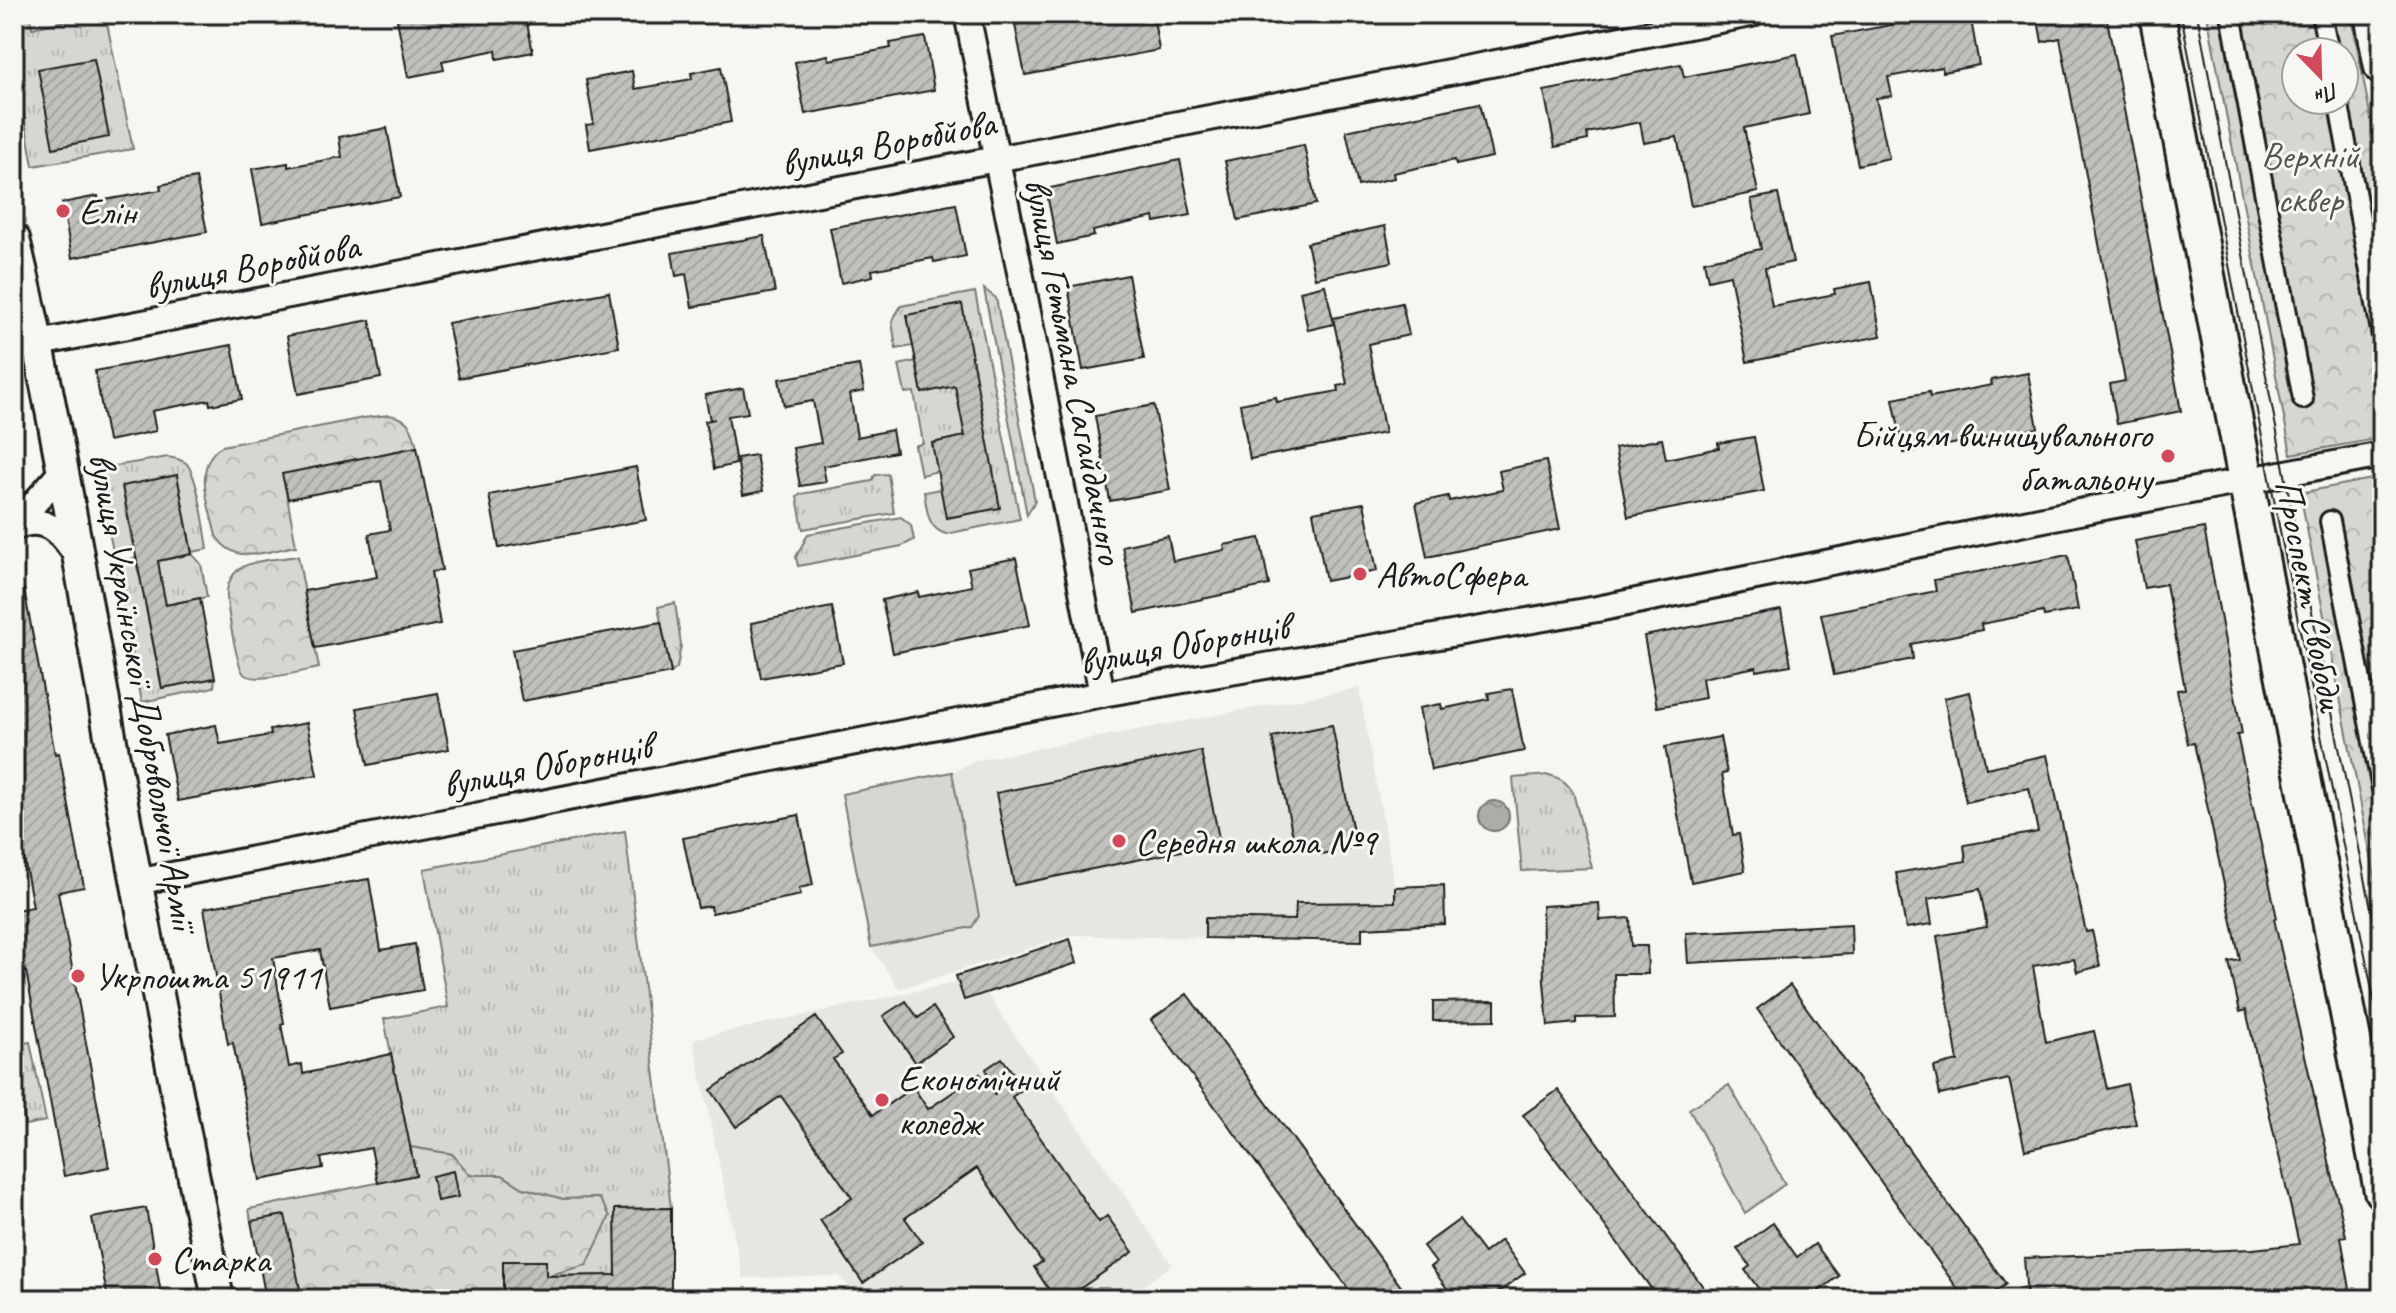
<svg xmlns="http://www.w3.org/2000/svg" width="2396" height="1313" font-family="Caveat,sans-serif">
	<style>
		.built { fill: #e6e6e2 }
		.grass { fill: url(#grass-tufts); stroke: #797977; stroke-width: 2 }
		.forest { fill: url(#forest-crowns); stroke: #797977; stroke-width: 2; fill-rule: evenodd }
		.garden { fill: #d6d6d2; stroke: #797977; stroke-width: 2 }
		.water { fill: url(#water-ripples); stroke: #727271; stroke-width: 2 }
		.building { fill: url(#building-hatch); stroke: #1c1c1c; stroke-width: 2 }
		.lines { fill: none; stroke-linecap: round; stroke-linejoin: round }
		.pedestrian-casing { stroke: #1c1c1c; stroke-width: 24 }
		.minor-casing { stroke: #1c1c1c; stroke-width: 30 }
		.tertiary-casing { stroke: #1c1c1c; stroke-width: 36 }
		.secondary-casing { stroke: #1c1c1c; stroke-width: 40 }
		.pedestrian { stroke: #f6f6f2; stroke-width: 18 }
		.minor { stroke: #f6f6f2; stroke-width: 24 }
		.tertiary { stroke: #f6f6f2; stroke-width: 30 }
		.secondary { stroke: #f6f6f2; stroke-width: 34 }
		.tram { stroke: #1c1c1c; stroke-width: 2 }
		.poi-dot { fill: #d1495b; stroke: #f6f6f2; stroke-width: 3 }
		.labels { text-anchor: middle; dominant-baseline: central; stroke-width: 6; stroke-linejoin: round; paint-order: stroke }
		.street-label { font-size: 38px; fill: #1c1c1c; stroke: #f6f6f2 }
		.park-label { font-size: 38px; fill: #545453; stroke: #f6f6f2 }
		.poi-label { font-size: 38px; fill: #1c1c1c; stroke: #f6f6f2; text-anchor: start }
	</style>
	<defs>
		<pattern id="grass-tufts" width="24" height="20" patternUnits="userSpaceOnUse" patternTransform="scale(2)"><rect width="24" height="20" fill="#d6d6d2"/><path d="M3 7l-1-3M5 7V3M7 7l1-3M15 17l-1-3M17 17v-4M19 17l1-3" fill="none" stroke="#b7b7b4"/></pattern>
		<pattern id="forest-crowns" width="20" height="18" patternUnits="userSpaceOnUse" patternTransform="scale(2)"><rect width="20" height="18" fill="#d6d6d2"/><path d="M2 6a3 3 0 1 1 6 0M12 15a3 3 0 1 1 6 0" fill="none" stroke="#b7b7b4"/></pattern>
		<pattern id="water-ripples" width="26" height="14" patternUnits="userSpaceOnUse" patternTransform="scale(2)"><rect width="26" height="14" fill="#acaca9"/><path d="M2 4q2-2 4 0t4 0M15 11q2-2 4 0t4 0" fill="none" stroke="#939391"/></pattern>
		<pattern id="building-hatch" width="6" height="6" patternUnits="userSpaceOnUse" patternTransform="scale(2)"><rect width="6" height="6" fill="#c0c0bd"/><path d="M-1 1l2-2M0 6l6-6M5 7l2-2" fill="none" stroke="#a4a4a2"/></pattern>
	</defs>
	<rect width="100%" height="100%" fill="#f6f6f2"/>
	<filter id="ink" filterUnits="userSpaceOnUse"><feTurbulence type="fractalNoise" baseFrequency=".0125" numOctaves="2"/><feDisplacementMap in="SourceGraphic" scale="16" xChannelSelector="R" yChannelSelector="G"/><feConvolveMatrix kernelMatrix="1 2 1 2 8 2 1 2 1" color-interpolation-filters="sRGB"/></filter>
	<g filter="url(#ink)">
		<!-- built -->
		<g class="built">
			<path d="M1359 688 1395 887V902L1363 904 1362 941 1072 935 899 989 871 947 842 794 952 772 978 760Z"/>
			<path d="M976 978 1172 1265 1125 1299H862L839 1276 743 1278 693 1039Z"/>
		</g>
		<!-- grass -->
		<g class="grass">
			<path d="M14 14H29L32 28 84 17V14H105L133 149 33 166 14 60Z"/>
			<path d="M984 289 996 298 1035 501 1027 515Z"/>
			<path d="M975 292 1020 519 946 534C927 529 927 509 924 492L941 489 947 518 999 508 963 427 965 436 932 443 938 471 921 475 915 446 923 443 914 392 905 393 899 365 916 361 922 392 955 386 957 394 962 305 907 315 913 346 896 349 892 321 901 306Z"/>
			<path d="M168 457C174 458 181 459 186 463 198 475 205 531 208 549L192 552 177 476 122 486 133 547 113 551 96 469Z"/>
			<path d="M888 474 894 513 803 529 797 497 801 494 872 481 875 475Z"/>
			<path d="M901 517 911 525 914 540 902 546 798 566 796 557 808 534Z"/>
			<path d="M192 554 201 564 207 597 166 605 144 598 162 688 215 678 214 687 142 702 115 562 135 558 139 575 159 571 158 561Z"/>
			<path d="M675 603 681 645 677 668 671 673 658 607Z"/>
			<path d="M1549 775C1561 778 1566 782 1573 792L1592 868 1522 871 1513 778Z"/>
			<path d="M625 831 671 1208 616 1209V1238L629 1275 546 1276 599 1198 563 1199 523 1188 502 1175H470L452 1154 410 1147 384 1019 448 1007 424 869Z"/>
			<path d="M30 1042 46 1121 25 1125 14 1072V1045Z"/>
		</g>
		<!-- forest -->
		<g class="forest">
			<path d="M2207 14H2351L2382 178V438L2291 454ZM2296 52H2344V100H2296Z"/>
			<path d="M389 415C410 418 413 429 417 447L283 474 296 546C266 551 236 567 216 536 210 508 191 464 222 446L363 418Z"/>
			<path d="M2382 477V913L2300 493Z"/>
			<path d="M298 556 319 668C302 671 259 683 245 675 237 670 226 603 227 591 228 583 231 576 238 570 252 559 281 559 298 556Z"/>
			<path d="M410 1147 452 1154 470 1175H502L523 1188 563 1199 599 1198 610 1216 587 1265 546 1276 503 1299H306L301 1295 251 1221 249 1209 416 1175Z"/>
		</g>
		<!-- garden -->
		<g class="garden">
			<path d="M952 772 979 916 972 927 871 947 842 794Z"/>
			<path d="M1729 1085 1785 1184 1745 1213 1689 1109Z"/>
		</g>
		<!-- water -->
		<circle class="water" cx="1494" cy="816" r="15"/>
		<!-- building -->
		<g class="building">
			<path d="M396 14H525L533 52 497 59 496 50 442 61 444 70 408 77Z"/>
			<path d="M1050 14 1051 19 1077 14H1153L1159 50 1025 75 1014 20Z"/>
			<path d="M1949 14H1970L1979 65 1943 72 1942 67 1888 77 1892 96 1876 98 1889 158 1858 165 1832 36Z"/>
			<path d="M2037 14H2106L2181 411 2117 424 2110 384 2125 381 2060 38 2042 42Z"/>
			<path d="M925 37 934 90 805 114 795 62 828 55 829 60 891 48 890 43Z"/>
			<path d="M1797 54 1809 114 1744 128 1758 192 1691 206 1677 137 1644 143 1640 122 1587 133 1588 140 1555 147 1544 91 1681 64 1684 77Z"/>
			<path d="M94 59 109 137 53 148 38 69Z"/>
			<path d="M721 67 731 122 590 149 586 125 594 124 586 80 632 71 635 89 692 79 691 73Z"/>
			<path d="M1480 103 1492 157 1456 165 1455 160 1393 173 1394 178 1358 186 1346 131Z"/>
			<path d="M387 128 400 197 262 223 252 169 288 163V167L342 157 339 137Z"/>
			<path d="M1304 145 1316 204 1238 220 1225 161Z"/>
			<path d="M1180 160 1191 215 1155 222 1154 217 1093 231 1094 236 1057 244 1046 189Z"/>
			<path d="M196 178 207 232 72 258 62 203 98 196 99 201 161 190 160 185Z"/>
			<path d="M1778 194 1793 262 1765 268 1772 306 1835 294 1834 289 1871 282 1881 336 1747 362 1730 275 1708 280 1704 261 1761 249 1751 199Z"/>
			<path d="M956 204 966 256 934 262 933 258 872 270 873 276 841 283 830 228Z"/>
			<path d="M1385 226 1392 262 1315 278 1307 243Z"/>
			<path d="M764 236 775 292 692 307 686 274 676 276 672 253Z"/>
			<path d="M1128 275 1144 359 1083 370 1068 287Z"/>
			<path d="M1325 285 1334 324 1308 330 1300 291Z"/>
			<path d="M609 292 619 347 459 378 448 323Z"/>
			<path d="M1402 303 1409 335 1368 344 1385 433 1250 459 1240 404 1276 397 1277 402 1339 391 1338 386 1347 384 1333 318Z"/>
			<path d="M962 304 1000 508 946 518 932 443 965 436 955 386 922 393 907 315Z"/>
			<path d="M370 320 381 378 298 394 287 336Z"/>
			<path d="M232 345 242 399 210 405 209 400 152 411 156 431 108 441 95 371Z"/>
			<path d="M859 365 864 391 850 394 857 437 892 430 896 452 823 466 826 482 800 486 793 448 821 443 813 401 784 406 779 379Z"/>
			<path d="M2028 373 2038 428 1904 453 1893 399 1929 392 1930 397 1992 385 1991 380Z"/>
			<path d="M743 388 748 413 728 416 736 464 714 469 705 421 715 419 710 420 705 395Z"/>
			<path d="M1154 405 1170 490 1110 501 1095 416Z"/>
			<path d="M1754 437 1764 491 1628 517 1615 448 1662 439 1666 459 1719 448 1718 443Z"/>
			<path d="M417 447 442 570 431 572 440 624 315 648 304 591 377 577 369 534 390 530 381 481 288 499 282 474Z"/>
			<path d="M756 455 763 491 743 495 737 458Z"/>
			<path d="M1546 461 1560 529 1427 557 1416 503 1448 496 1449 501 1503 490 1499 471Z"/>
			<path d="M636 467 646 520 499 548 489 495Z"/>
			<path d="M177 475 192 554 158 561 162 585 166 605 200 598 215 678 162 688 122 486Z"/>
			<path d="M1364 503 1377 571 1326 581 1313 512Z"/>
			<path d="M2204 528 2242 734 2237 735 2277 918 2274 919 2346 1236 2341 1237 2350 1289 2287 1299H2278V1294L2150 1299H2027L2024 1258 2253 1249 2299 1244 2246 1010 2240 1012 2229 962 2240 960 2194 743 2188 744 2177 690 2185 689 2166 584 2144 588 2135 541Z"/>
			<path d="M1168 536 1173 561 1225 550 1224 545 1260 538 1269 585 1136 613 1122 546Z"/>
			<path d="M2068 555 2078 610 2044 616 2043 612 1981 624 1982 630 1911 644 1913 659 1834 675 1821 614 1936 591 1934 580Z"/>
			<path d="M1016 558 1030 625 893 653 882 600 918 592 919 597 972 586 968 568Z"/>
			<path d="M24 589 55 754 59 753 84 887 58 892 109 1167 64 1176 26 971 14 974V931L19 930 15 910 33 907 14 806V590Z"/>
			<path d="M832 607 843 663 761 678 751 623Z"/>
			<path d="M1781 610 1791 665 1756 671V667L1702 678 1705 698 1657 707 1644 636Z"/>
			<path d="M661 622 671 673 522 701 512 650Z"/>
			<path d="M1512 689 1524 751 1431 770 1419 708 1441 704 1442 709 1489 699 1488 693Z"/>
			<path d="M1970 692 1986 768 2047 755 2086 932 2092 931 2100 966 2077 972 2074 959 2033 966 2046 1042 2094 1031 2107 1089 2127 1084 2136 1124 2025 1150 2009 1079 1940 1095 1934 1067 1958 1061 1937 936 1987 927 1980 889 1928 899 1932 924 1906 928 1896 873 1966 861 1964 845 2038 832 2029 788 1966 802 1944 698Z"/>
			<path d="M438 693 449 749 368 765 357 708Z"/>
			<path d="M307 723 317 775 178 801 165 735 216 725 220 744 271 735 270 730Z"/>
			<path d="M1332 725 1356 847 1321 854 1318 841 1295 846 1272 737Z"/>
			<path d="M1720 737 1727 773 1722 774 1733 835 1739 834 1745 871 1691 882 1665 747Z"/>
			<path d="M1201 751 1220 843 1014 885 996 793Z"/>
			<path d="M799 815 813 885 799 888 801 895 712 913 711 906 698 908 683 838Z"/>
			<path d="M369 879 381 950 415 944 423 990 330 1007 320 950 273 958 284 1023 281 1024 289 1067 302 1064 303 1074 391 1054 416 1175 378 1183 371 1148 321 1158 323 1168 260 1180 233 1043 228 1044 204 908Z"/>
			<path d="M1444 885 1445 924 1362 928V941L1205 938V918L1295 920 1296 903 1395 902V887Z"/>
			<path d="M1599 903 1600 920 1630 918 1631 946H1647L1648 974H1614L1615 1017 1576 1018V1023L1548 1026 1544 982 1542 906Z"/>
			<path d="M1851 924 1852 954 1688 963 1686 933Z"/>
			<path d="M1070 939 1077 963 964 1000 956 976Z"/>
			<path d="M1790 985 2006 1284 1985 1299H1965L1757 1009Z"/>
			<path d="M1187 994 1410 1299H1356L1207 1096 1151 1020Z"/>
			<path d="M906 1001 918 1018 933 1007 953 1037 916 1063 883 1016Z"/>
			<path d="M1495 1001V1020L1433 1021V1002Z"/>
			<path d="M816 1017 842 1054 833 1059 873 1115 913 1087 928 1109 980 1074 995 1096 986 1069 1002 1058 1024 1088 1012 1097 1099 1222 1107 1216 1133 1252 1065 1299H1055L1034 1267 1042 1262 977 1168 905 1218 922 1242 863 1283 820 1220 852 1198 781 1096 736 1127 711 1090Z"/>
			<path d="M1558 1090 1580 1119 1712 1299H1659L1523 1115Z"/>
			<path d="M453 1171 458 1197 437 1201 432 1176Z"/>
			<path d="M146 1208 162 1299H108L92 1218Z"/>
			<path d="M671 1208V1299H503V1261H546V1276L616 1275 615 1209Z"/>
			<path d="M285 1215 302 1299H266L251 1221Z"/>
			<path d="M1459 1220 1484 1253 1501 1240 1525 1273 1489 1299H1455L1431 1267 1436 1263 1423 1246Z"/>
			<path d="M1773 1223 1797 1257 1815 1244 1839 1276 1808 1299H1766L1745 1270 1750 1266 1737 1249Z"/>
		</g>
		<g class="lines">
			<defs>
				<g id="pedestrian">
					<path d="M2231 14 2303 399"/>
					<path d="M2321 14 2329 52"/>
					<path d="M2338 100 2382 336"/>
					<path d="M2330 521 2382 789"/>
				</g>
				<g id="minor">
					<path d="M967 14 1022 282 1102 694"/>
					<path d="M39 343 1751 14"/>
					<path d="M14 522 32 506 63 470"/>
					<path d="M14 528C44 512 64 534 78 559"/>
					<path d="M136 882 1102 694 1597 609 2099 508 2382 455"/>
				</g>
				<path id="tertiary" d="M14 239C56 414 84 592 116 769 147 946 183 1122 218 1299"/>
				<g id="secondary">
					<path d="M2157 14 2382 1191"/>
					<path d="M2372 14 2382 67"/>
				</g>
			</defs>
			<!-- pedestrian casing -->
			<use href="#pedestrian" class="pedestrian-casing"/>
			<!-- minor casing -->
			<use href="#minor" class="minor-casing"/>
			<!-- tertiary casing -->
			<use href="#tertiary" class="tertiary-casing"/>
			<!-- secondary casing -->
			<use href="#secondary" class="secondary-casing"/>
			<!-- pedestrian -->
			<use href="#pedestrian" class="pedestrian"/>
			<!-- minor -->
			<use href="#minor" class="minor"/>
			<!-- tertiary -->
			<use href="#tertiary" class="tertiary"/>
			<!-- secondary -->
			<use href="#secondary" class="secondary"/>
			<!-- tram -->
			<g class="tram">
				<path d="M2181 14 2281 536 2382 1039"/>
				<path d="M2197 14 2296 532 2382 963"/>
			</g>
		</g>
	</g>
	<!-- markers -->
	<g class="poi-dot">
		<circle cx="63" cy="211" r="8"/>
		<circle cx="2168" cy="456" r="8"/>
		<circle cx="1360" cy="574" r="8"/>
		<circle cx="1119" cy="841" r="8"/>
		<circle cx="78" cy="976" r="8"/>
		<circle cx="882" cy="1100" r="8"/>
		<circle cx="155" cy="1259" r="8"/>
	</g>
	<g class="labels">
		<!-- street labels -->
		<g class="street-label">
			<text transform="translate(888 143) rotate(-11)">вулиця Воробйова</text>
			<text transform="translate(252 266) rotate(-11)">вулиця Воробйова</text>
			<text transform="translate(1074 371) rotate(79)">вулиця Гетьмана Сагайдачного</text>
			<text transform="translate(2310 595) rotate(79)">Проспект Свободи</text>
			<text transform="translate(1184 644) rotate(-10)">вулиця Оборонців</text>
			<text transform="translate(143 691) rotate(80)">вулиця Української Добровольчої Армії</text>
			<text transform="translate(547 765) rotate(-11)">вулиця Оборонців</text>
		</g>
		<!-- park labels -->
		<g class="park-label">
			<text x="2310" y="155">Верхній<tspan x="2310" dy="44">сквер</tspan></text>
		</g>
		<!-- poi labels -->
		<g class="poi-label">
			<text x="79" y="211">Елін</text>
			<text x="2152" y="434" text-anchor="end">Бійцям винищувального<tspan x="2152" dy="44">батальону</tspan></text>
			<text x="1376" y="574">АвтоСфера</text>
			<text x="1135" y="841">Середня школа №9</text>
			<text x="94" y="976">Укрпошта 51911</text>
			<text x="898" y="1078">Економічний<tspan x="898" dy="44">коледж</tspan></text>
			<text x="171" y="1259">Старка</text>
		</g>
	</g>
	<!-- margin -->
	<rect width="2396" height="1313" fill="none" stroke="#f6f6f2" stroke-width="48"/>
	<rect x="24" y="24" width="2348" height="1265" fill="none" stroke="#1c1c1c" stroke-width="3" filter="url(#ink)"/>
	<!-- north arrow -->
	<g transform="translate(2320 76) rotate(157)"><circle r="38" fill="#f6f6f2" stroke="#9f9f9c" stroke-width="2"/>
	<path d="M0-6L14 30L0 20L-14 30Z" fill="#d1495b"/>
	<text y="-12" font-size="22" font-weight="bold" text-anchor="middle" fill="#1c1c1c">Пн</text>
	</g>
</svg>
